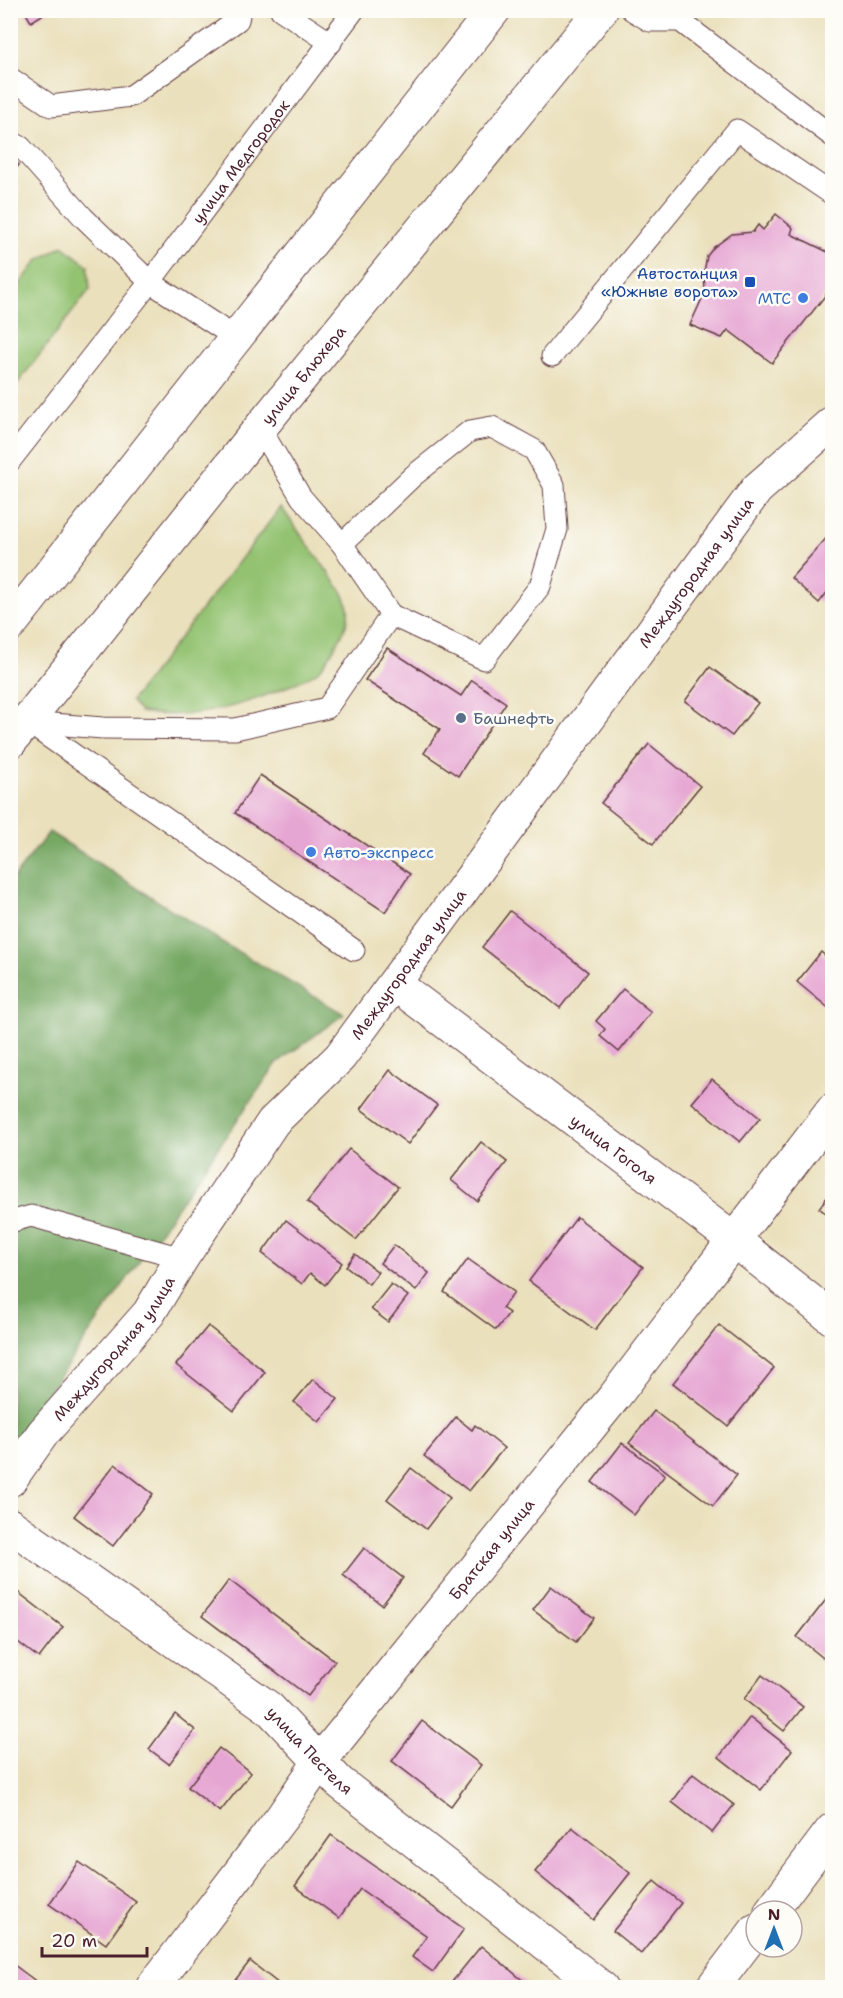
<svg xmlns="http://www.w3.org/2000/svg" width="843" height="1998" font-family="'Shantell Sans',sans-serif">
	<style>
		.green { fill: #93c271; stroke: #6e704e; stroke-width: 1.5 }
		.forest { fill: #76a863; stroke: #606447; stroke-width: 1.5 }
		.building { fill: #e6a6d3 }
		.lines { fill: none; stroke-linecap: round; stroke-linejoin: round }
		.service-casing { stroke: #623c41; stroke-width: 23 }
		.minor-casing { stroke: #623c41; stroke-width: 35 }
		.primary-casing { stroke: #623c41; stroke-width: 35 }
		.service { stroke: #fff; stroke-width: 21 }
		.minor { stroke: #fff; stroke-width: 33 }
		.primary { stroke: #fff; stroke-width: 33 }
		.transit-dot { fill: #1a4fb4; stroke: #fdfcf7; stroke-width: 2 }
		.shop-dot { fill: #3f7fe0; stroke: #fdfcf7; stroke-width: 2 }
		.service-dot { fill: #5c6f8a; stroke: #fdfcf7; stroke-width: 2 }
		.labels { text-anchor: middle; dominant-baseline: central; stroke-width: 5; stroke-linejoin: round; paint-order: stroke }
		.street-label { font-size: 16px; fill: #4a1f2b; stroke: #fdfcf7 }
		.transit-label { font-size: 16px; fill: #164399; stroke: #fdfcf7; text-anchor: end }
		.shop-label { font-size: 16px; fill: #366cbe; stroke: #fdfcf7; text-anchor: end }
		.service-label { font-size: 16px; fill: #4e5e75; stroke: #fdfcf7; text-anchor: start }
	</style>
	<rect width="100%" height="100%" fill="#fdfcf7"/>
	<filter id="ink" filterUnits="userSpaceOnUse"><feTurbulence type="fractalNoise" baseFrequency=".0167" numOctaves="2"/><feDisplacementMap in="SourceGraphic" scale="12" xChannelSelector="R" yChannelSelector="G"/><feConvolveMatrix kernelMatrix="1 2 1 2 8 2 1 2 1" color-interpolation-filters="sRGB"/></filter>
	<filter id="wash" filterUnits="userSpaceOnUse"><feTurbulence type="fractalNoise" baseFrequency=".008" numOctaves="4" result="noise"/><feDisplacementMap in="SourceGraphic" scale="24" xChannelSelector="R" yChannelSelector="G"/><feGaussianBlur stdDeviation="1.35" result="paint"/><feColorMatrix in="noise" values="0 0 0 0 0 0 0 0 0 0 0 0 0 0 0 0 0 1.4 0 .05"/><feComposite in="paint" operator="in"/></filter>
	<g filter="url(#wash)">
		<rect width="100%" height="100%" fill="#eae0bc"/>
		<!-- green -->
		<g class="green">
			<path d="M63 246 88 266 90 289 11 392V296L37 261Z"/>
			<path d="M281 507 343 593C352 612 349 622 339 640 333 649 327 663 319 670 309 678 298 682 286 687 241 707 190 721 140 712L131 701Z"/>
		</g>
		<!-- forest -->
		<path class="forest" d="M49 832 230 947 344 1014 277 1063 11 1446V881Z"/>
		<g id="blocks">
			<!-- building -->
			<g class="building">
				<path d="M24 10H50L31 22Z"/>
				<path d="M10 158 19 165 10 177Z"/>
				<path d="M776 214 793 228 791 234 832 254V275L828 281 832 283V287L772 363 728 330 722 338 690 325 705 292 704 272 707 256 714 247 732 234 753 232 758 225 763 230Z"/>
				<path d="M830 534 832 536V586L819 603 791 578Z"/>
				<path d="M387 648 461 696 472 680 506 703 458 776 424 753 440 729 365 680Z"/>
				<path d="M710 667 758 703 732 736 685 701Z"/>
				<path d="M649 744 700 786 653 844 601 803Z"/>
				<path d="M260 775 410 874 385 912 235 813Z"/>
				<path d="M510 911 588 972 560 1008 482 947Z"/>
				<path d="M821 952 832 962V1011L797 982Z"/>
				<path d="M623 989 651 1012 619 1052 600 1036 605 1029 596 1021Z"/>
				<path d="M390 1070 437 1105 408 1144 361 1109Z"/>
				<path d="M712 1079 760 1118 740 1142 692 1103Z"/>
				<path d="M481 1142 507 1162 477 1201 451 1180Z"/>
				<path d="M349 1149 398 1187 356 1240 307 1202Z"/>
				<path d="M832 1190V1218L819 1208Z"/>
				<path d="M577 1217 643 1267 595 1330 529 1281Z"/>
				<path d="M286 1220 342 1263 325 1285 310 1273 302 1284 262 1253Z"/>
				<path d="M394 1245 429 1273 416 1291 380 1263Z"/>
				<path d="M355 1254 378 1272 369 1284 346 1266Z"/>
				<path d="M468 1259 514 1292 502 1308 509 1313 496 1330 444 1292Z"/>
				<path d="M391 1284 408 1296 388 1322 371 1309Z"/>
				<path d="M719 1325 774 1368 728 1426 673 1383Z"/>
				<path d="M208 1326 265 1372 234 1411 176 1365Z"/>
				<path d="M313 1379 338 1399 319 1422 294 1402Z"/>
				<path d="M654 1411 737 1475 713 1506 629 1443Z"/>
				<path d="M456 1417 472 1430 475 1425 504 1448 469 1491 424 1456Z"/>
				<path d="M622 1443 665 1475 634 1515 592 1482Z"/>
				<path d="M115 1464 153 1494 113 1546 74 1516Z"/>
				<path d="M411 1468 450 1498 426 1529 387 1499Z"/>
				<path d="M364 1548 403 1578 382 1605 343 1575Z"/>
				<path d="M229 1580 335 1661 308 1696 202 1616Z"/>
				<path d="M10 1586 63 1627 39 1658 10 1636Z"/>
				<path d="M551 1586 594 1618 576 1642 533 1610Z"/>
				<path d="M832 1592V1665L797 1637Z"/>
				<path d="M762 1675 803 1707 784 1731 744 1699Z"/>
				<path d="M175 1714 195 1730 169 1764 149 1749Z"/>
				<path d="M750 1717 792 1750 761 1790 719 1757Z"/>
				<path d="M422 1721 481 1765 451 1806 392 1761Z"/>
				<path d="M219 1748 251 1773 220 1812 188 1787Z"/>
				<path d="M693 1774 734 1805 712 1833 672 1802Z"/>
				<path d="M572 1827 630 1873 593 1920 535 1872Z"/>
				<path d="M331 1835 464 1929 433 1972 412 1957 427 1936 360 1889 339 1918 295 1886Z"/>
				<path d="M79 1862 136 1902 106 1944 49 1904Z"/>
				<path d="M654 1881 681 1903 641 1954 613 1931Z"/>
				<path d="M481 1946 532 1988H447Z"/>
				<path d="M250 1961 284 1988H229Z"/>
				<path d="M10 1962 45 1988H10Z"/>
			</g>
		</g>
	</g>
	<g filter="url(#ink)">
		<use href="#blocks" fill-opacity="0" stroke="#623c41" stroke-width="1.5"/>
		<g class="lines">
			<defs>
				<g id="service">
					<path d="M281 10 331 43"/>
					<path d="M632 10 650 21H680L832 136"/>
					<path d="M10 78 51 106 131 96 238 20 240 10"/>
					<path d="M10 141 21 147 83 217 150 282 236 338"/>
					<path d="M552 356 737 130 832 194"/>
					<path id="s1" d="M10 461 150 282 354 10"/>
					<path d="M342 544 413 476 470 431 492 427 534 450 554 485 557 529 540 586 484 659 391 615"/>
					<path d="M27 722 103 728 235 729 327 708 391 615 342 544 301 497 260 428"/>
					<path d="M30 724 354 950"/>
					<path d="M10 1222 31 1216 182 1258"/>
				</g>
				<g id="minor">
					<path id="s2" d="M395 984 734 1240 832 1318"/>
					<path id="s3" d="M10 1480 43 1433 149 1313 182 1258 273 1122 340 1057 757 489 832 423"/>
					<path id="s4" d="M10 1525 269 1708 339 1782 602 1988"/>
					<path d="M771 1911 832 1830"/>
					<path id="s5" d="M152 1988 282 1817 320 1761 615 1396 832 1111"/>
					<path d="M712 1988 756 1930"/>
				</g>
				<g id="primary">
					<path d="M10 625 494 10"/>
					<path id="s6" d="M10 742 260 428 601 10"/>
				</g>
			</defs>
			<!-- service casing -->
			<use href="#service" class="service-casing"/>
			<!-- minor casing -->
			<use href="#minor" class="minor-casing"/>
			<!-- primary casing -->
			<use href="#primary" class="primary-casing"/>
			<!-- service -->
			<use href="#service" class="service"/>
			<!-- minor -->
			<use href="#minor" class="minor"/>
			<!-- primary -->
			<use href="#primary" class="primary"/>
		</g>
	</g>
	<!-- markers -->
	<rect class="transit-dot" x="744" y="276" width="12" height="12" rx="3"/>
	<g class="shop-dot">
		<circle cx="803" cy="298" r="6"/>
		<circle cx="311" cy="852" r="6"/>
	</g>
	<circle class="service-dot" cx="461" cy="718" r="6"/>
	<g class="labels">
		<!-- street labels -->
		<g class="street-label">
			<text stroke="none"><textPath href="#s1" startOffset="378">улица Медгородок</textPath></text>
			<text stroke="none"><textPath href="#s6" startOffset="470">улица Блюхера</textPath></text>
			<text stroke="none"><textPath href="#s3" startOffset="1140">Междугородная улица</textPath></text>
			<text stroke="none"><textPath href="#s3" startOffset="654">Междугородная улица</textPath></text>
			<text stroke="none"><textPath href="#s2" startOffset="274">улица Гоголя</textPath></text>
			<text stroke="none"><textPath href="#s3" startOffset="168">Междугородная улица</textPath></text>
			<text stroke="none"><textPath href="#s5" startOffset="555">Братская улица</textPath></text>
			<text stroke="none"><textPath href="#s4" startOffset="376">улица Пестеля</textPath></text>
		</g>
		<!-- transit labels -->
		<g class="transit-label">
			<text x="738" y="273">Автостанция<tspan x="738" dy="18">«Южные ворота»</tspan></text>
		</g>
		<!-- shop labels -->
		<g class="shop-label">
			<text x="791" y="298">МТС</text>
			<text x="323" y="852" text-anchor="start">Авто-экспресс</text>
		</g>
		<!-- service labels -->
		<g class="service-label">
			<text x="473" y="718">Башнефть</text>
		</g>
	</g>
	<!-- margin -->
	<rect width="843" height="1998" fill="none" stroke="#fdfcf7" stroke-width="36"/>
	<!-- north arrow -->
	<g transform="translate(774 1929)"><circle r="28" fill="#fdfcf7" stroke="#b5a4a5" stroke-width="1.5"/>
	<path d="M0-4.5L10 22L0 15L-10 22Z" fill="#1f6fb2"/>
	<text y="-9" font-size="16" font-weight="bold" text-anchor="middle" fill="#4a1f2b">N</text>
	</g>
	<!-- scale -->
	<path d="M42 1947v9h105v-9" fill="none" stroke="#4a1f2b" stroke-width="3"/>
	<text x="51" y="1947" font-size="18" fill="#4a1f2b" stroke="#fdfcf7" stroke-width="4.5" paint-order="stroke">20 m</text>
</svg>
